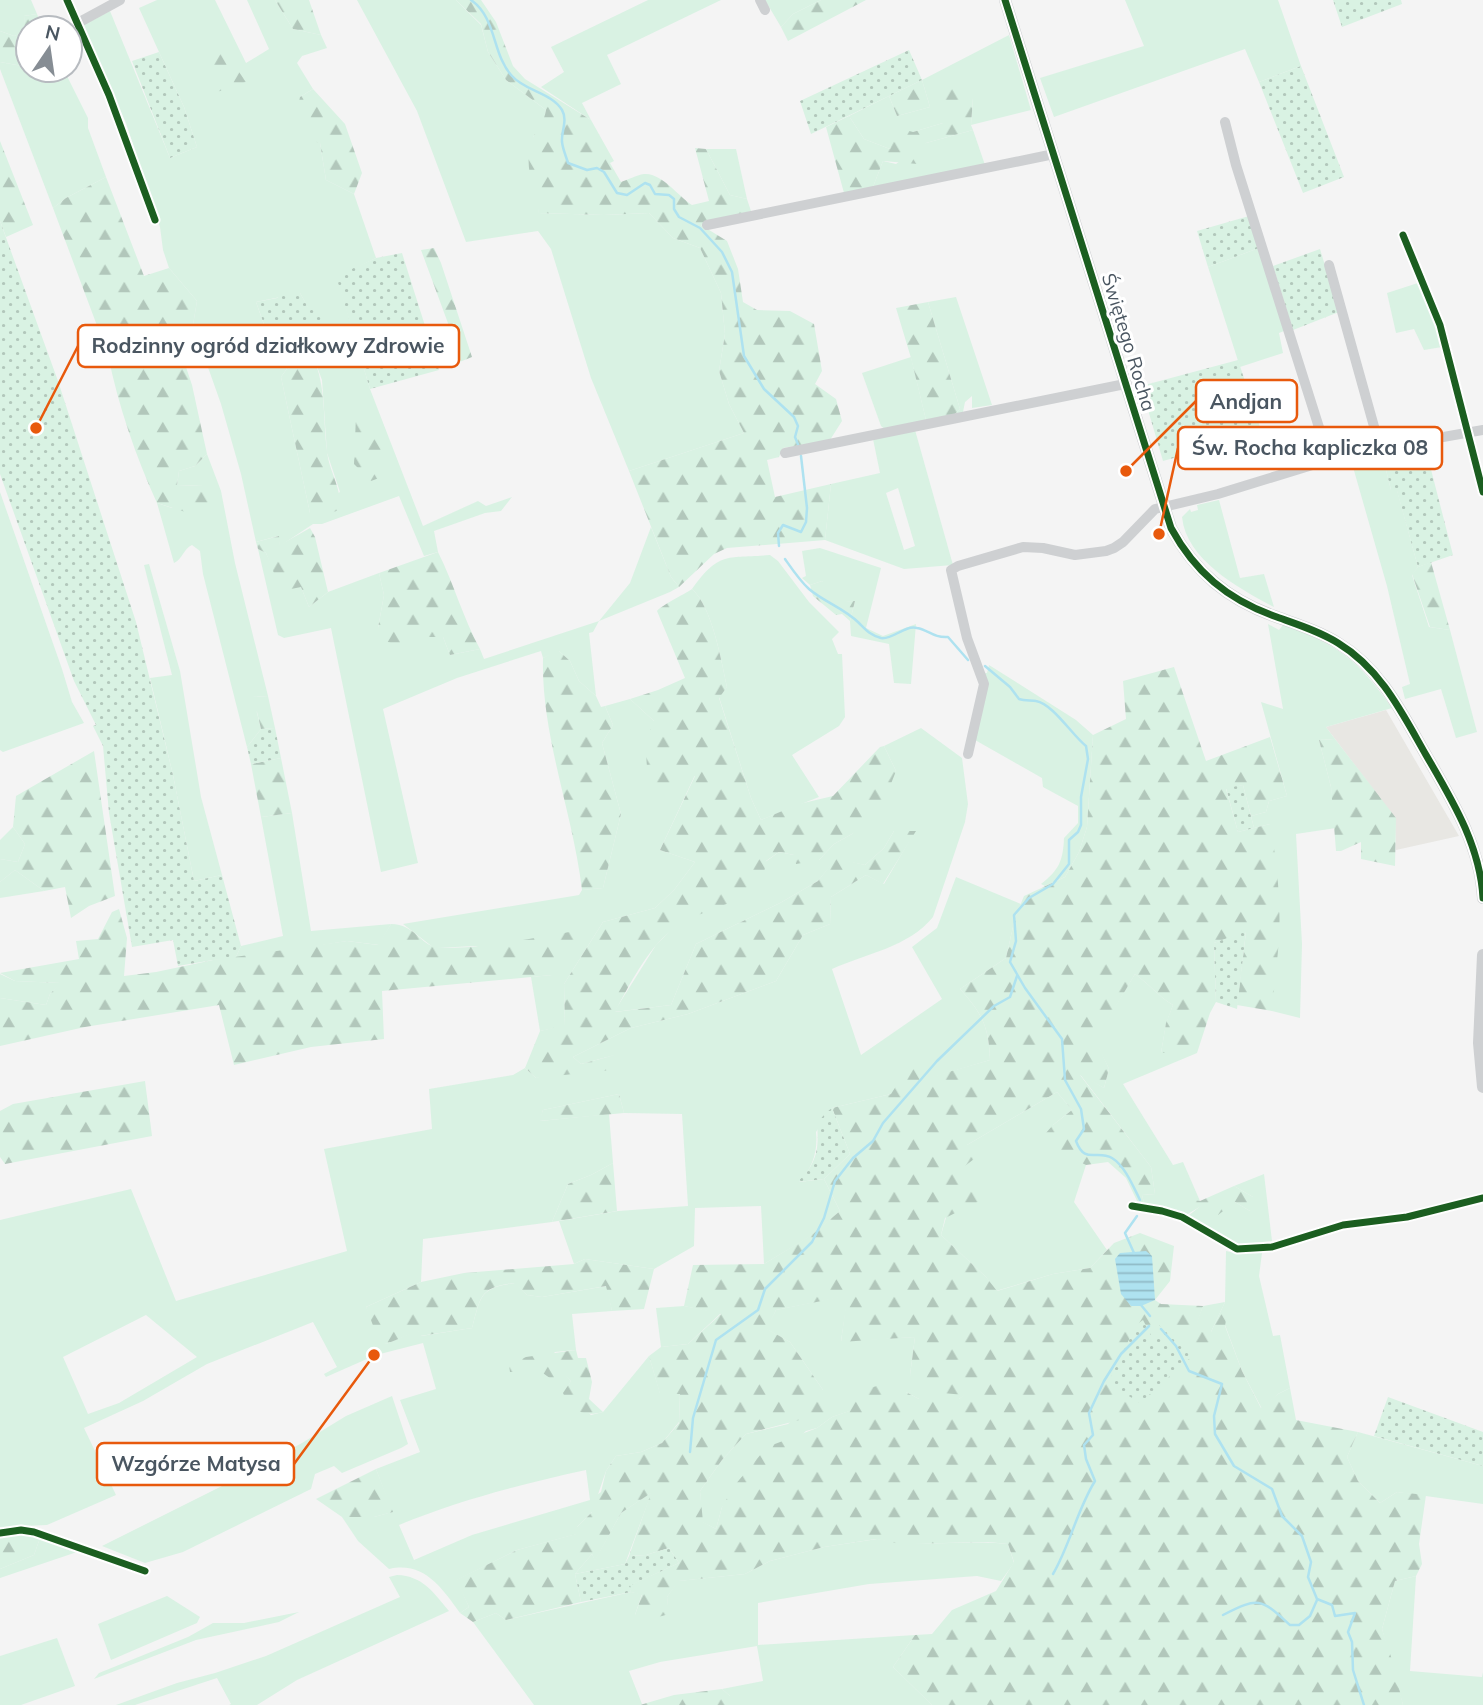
<svg xmlns="http://www.w3.org/2000/svg" width="1483" height="1705" font-family="Mulish,sans-serif">
	<style>
		.commercial { fill: #e8e7e3 }
		.grass { fill: #d9f2e3; fill-rule: evenodd }
		.forest { fill: url(#forest-firs); fill-rule: evenodd }
		.garden { fill: url(#garden-dots) }
		.water { fill: url(#water-rules) }
		.lines { fill: none; stroke-linecap: round; stroke-linejoin: round }
		.stream { stroke: #aee2f0; stroke-width: 2.5 }
		.minor { stroke: #ced0d2; stroke-width: 10 }
		.tertiary { stroke: #ced0d2; stroke-width: 12 }
		.cycleway-casing { stroke: #fff; stroke-width: 11 }
		.cycleway { stroke: #1b5e20; stroke-width: 7 }
		.labels { text-anchor: middle; dominant-baseline: central; stroke-width: 6; stroke-linejoin: round; paint-order: stroke }
		.street-label { font-size: 19px; fill: #4a5661; stroke: #fff }
		.leader { fill: none; stroke: #e8590c; stroke-width: 2.5 }
		.callout-dot { fill: #e8590c; stroke: #fff; stroke-width: 2.5 }
		.callout { fill: #fff; stroke: #e8590c; stroke-width: 2.5 }
		.callout-label { font-size: 21px; text-anchor: middle; font-weight: bold; fill: #4a5661 }
	</style>
	<defs>
		<pattern id="forest-firs" width="22" height="20" patternUnits="userSpaceOnUse" patternTransform="scale(1.75)"><rect width="22" height="20" fill="#d9f2e3"/><path d="M5 1l3.5 6h-7zM16 11l3.5 6h-7z" fill="#b2c7bb"/></pattern>
		<pattern id="garden-dots" width="8" height="8" patternUnits="userSpaceOnUse" patternTransform="scale(1.75)"><rect width="8" height="8" fill="#d9f2e3"/><path d="M2 2h.1M6 6h.1" fill="none" stroke="#b2c7bb" stroke-width="1.8" stroke-linecap="round"/></pattern>
		<pattern id="water-rules" width="6" height="5" patternUnits="userSpaceOnUse" patternTransform="scale(1.75)"><rect width="6" height="5" fill="#aee2f0"/><path d="M0 2.5h6" fill="none" stroke="#90bac6"/></pattern>
	</defs>
	<rect width="100%" height="100%" fill="#f4f4f4"/>
	<!-- commercial -->
	<path class="commercial" d="M1386 710 1459 836 1396 850 1395 818 1326 727Z"/>
	<!-- grass -->
	<g class="grass">
		<path d="M0 0H31L37 14 24 16 26 32 14 36 0 31Z"/>
		<path d="M157 0H215L246 63 269 49 247 0H275L293 29 321 35 327 48 302 56 297 63 313 89 300 97 320 143 326 180 354 194 376 258 337 277 370 389 423 526 478 501 486 506 512 497 501 511 485 513 434 531 438 552 424 556 399 496 322 524H313L280 546 278 536 256 542 241 474 221 404 193 325 197 301 169 268 163 250 160 227 126 123 82 26 110 11 170 158 197 147 184 107 139 8ZM300 293 332 351 316 364 322 380 327 453 340 492 310 513 281 377 286 370 289 356 269 339 256 302Z"/>
		<path d="M357 0H456L481 25 488 52 506 80 546 110 544 122 533 137 539 213 605 215 649 213 673 238 700 248 721 293 725 334 719 371 729 404 744 433 629 471 591 378 551 249 538 231 466 242 417 111Z"/>
		<path d="M648 0H721L607 55 621 84 582 103 591 120 541 87 564 72 551 47Z"/>
		<path d="M765 0H821L793 14 781 27Z"/>
		<path d="M1125 0H1278L1301 66 1259 82 1245 49 1054 117 1040 78 1144 46Z"/>
		<path d="M1009 35 1031 110 971 125 973 98 943 123 913 132 890 149 864 139 849 116 889 96 897 116 930 107 922 80Z"/>
		<path d="M0 62 28 67V70L65 72 88 118V128L106 177 66 198 53 208 0 69Z"/>
		<path d="M973 130 985 165 873 187 883 161 896 164 926 143Z"/>
		<path d="M706 149H736L747 199 730 195Z"/>
		<path d="M1259 248 1284 331 1279 333 1283 353 1240 367 1208 267Z"/>
		<path d="M1421 282 1442 347 1424 350 1414 329 1396 333 1387 293Z"/>
		<path d="M956 297 992 405 972 408V396L965 402 963 412 955 414 960 409 928 302Z"/>
		<path d="M911 357 926 420 886 430 881 426 862 373Z"/>
		<path d="M915 430 953 565 904 569 825 540 831 484 880 473 873 439ZM898 488 915 546 904 550 886 493Z"/>
		<path d="M207 454 221 491 235 563 268 696 253 697 261 729 247 747 203 574 200 551 192 545C183 549 183 559 174 563L157 503 172 508 203 486 177 485 179 471 195 466Z"/>
		<path d="M1383 458 1391 490H1397L1418 567 1412 575 1429 627 1450 630 1477 732 1456 738 1441 689 1405 699 1402 687 1410 684 1387 586 1353 467Z"/>
		<path d="M0 492 62 669 72 702 84 723 3 752 0 750Z"/>
		<path d="M1219 500 1240 578 1264 574 1274 607C1240 589 1186 560 1182 517L1190 509 1191 512 1198 510 1197 505Z"/>
		<path d="M651 527 671 577 679 587 670 592 599 621 593 632 589 633 596 696 579 681 570 661 559 651 543 658 541 651 457 678 383 709 418 863 381 872 331 628 284 638 278 635 258 549 266 553 271 564 301 587 309 607 328 592 379 573 384 595 378 628 425 637H443L450 655 480 649 484 659 599 621 630 583Z"/>
		<path d="M820 548 881 568 866 628 883 636 916 624 911 684 894 683 889 644 851 636 850 621 855 601 837 603 830 597 822 581 810 585 802 578 806 576 802 551Z"/>
		<path d="M770 555 778 561 809 602 839 632 832 639 838 654H842L845 717 839 726 792 755 819 797 761 820 751 798 719 697 727 687C721 659 712 607 692 589 720 550 728 559 770 555Z"/>
		<path d="M149 564 180 671 201 797 222 875 194 881 173 775 150 678 172 675 144 565Z"/>
		<path d="M1268 624 1279 630 1283 625C1338 644 1359 661 1392 708L1326 727 1335 739 1319 740 1331 787 1336 828 1296 834 1302 944 1300 1018 1272 1011 1270 824 1254 828 1251 816 1266 812 1269 801 1287 796 1261 702 1283 709Z"/>
		<path d="M989 665 1076 720 1093 735 1087 827 1079 852 1065 877 1045 886 1041 884C1059 870 1063 861 1064 838L1078 823V806L1043 787 1042 778 975 740 984 673H987Z"/>
		<path d="M630 699 654 721 695 775 660 850 695 862 674 890 655 908 603 922 564 984 565 1026 540 1031 531 977 552 975 476 946 434 948 403 924 579 895 582 890 603 888 621 814 602 743 613 725 605 706Z"/>
		<path d="M921 728 962 758 968 804 965 822 933 917C909 947 865 954 832 969L861 1055 942 999 912 947 937 928 956 877 1021 904 1015 918 1006 958 960 989C982 1013 989 1027 990 1060L930 1078 891 1094 832 1108 816 1132C818 1151 813 1168 799 1182L824 1179 840 1211 814 1234 764 1264 761 1206 695 1208 694 1246 654 1269 585 1259 574 1264 559 1221 618 1211 688 1206 682 1114 624 1113 619 1094 543 1110 540 1121 609 1114 613 1163 591 1175 568 1184 552 1222 423 1239 421 1282 366 1307 386 1344 418 1330 421 1336 472 1328C481 1296 479 1288 515 1283L527 1295 542 1297 607 1286 612 1311 572 1314 576 1350 555 1352 540 1371 564 1373 571 1381 564 1393 591 1415 603 1412 649 1356 660 1393H680L679 1422 662 1443 641 1452 616 1456 606 1471 592 1512 577 1527V1534L517 1550 457 1580 469 1607 460 1613C442 1588 424 1561 389 1569L358 1541 342 1517H374L392 1512 376 1469 420 1452 400 1400 436 1389 423 1343 376 1355 326 1377 324 1374 337 1367 313 1322 207 1364 143 1401 84 1428 116 1495 47 1525 0 1527V1220L131 1189 176 1301 347 1251 324 1149 432 1129 429 1089 513 1075 525 1068 536 1078 615 1055 581 1064 573 1057 631 1028 688 1014 776 981 803 935 830 924 831 897 866 875 884 884 915 831H894L884 848 865 865 836 859 818 881 780 903 696 944 671 1005 614 1012 656 945 670 931 779 852 819 860 834 844 852 834 896 771 884 746ZM146 1315 197 1357 119 1403 88 1414 63 1357ZM586 1470 590 1500 472 1535 414 1560 399 1525C459 1500 522 1484 586 1470Z"/>
		<path d="M292 813 311 931 391 924 379 945 347 941 235 959 241 946 283 936 261 817Z"/>
		<path d="M13 827 25 844 18 862 0 859V840Z"/>
		<path d="M15 870 44 891 0 898V882Z"/>
		<path d="M0 974 15 981 61 983 50 994 46 1005 0 998Z"/>
		<path d="M1135 974C1149 984 1159 997 1173 1005L1166 1024 1161 1053H1197L1123 1084 1173 1165 1183 1162 1200 1201 1186 1215 1168 1207 1144 1203 1142 1195 1155 1194 1151 1167 1079 1073 1104 1088 1109 1069 1095 1040Z"/>
		<path d="M1057 1092 1072 1110 1053 1125 1072 1157 1086 1165 1074 1202 1107 1250 1090 1268 1053 1274 996 1291 986 1277 941 1235 967 1145Z"/>
		<path d="M1264 1174 1272 1241 1235 1245 1188 1216 1203 1204 1235 1202 1250 1211 1253 1197 1234 1186Z"/>
		<path d="M1226 1251 1235 1253H1262L1259 1276 1273 1336 1280 1335 1290 1388 1278 1394 1262 1409 1242 1371 1225 1325V1302L1211 1332H1193L1203 1306 1225 1302Z"/>
		<path d="M848 1295 841 1341 915 1337 910 1375 965 1395 959 1399H919L906 1392 832 1417 817 1428 806 1431 722 1507 716 1529 702 1522 700 1491 722 1460 746 1434 788 1424 823 1390 790 1342 766 1329 776 1310Z"/>
		<path d="M684 1306 721 1313 688 1344 661 1347 656 1308Z"/>
		<path d="M392 1396 408 1444 401 1448 342 1473 334 1466 315 1474 311 1489 183 1552 145 1563 102 1546 234 1480 302 1443 346 1416Z"/>
		<path d="M1358 1432 1483 1466V1504L1397 1492 1380 1503 1358 1481 1347 1457Z"/>
		<path d="M652 1492 625 1564 575 1574 592 1554 595 1560 621 1513Z"/>
		<path d="M40 1538 80 1551 0 1578V1569L34 1555Z"/>
		<path d="M877 1539C919 1548 964 1539 1008 1544L1014 1563 1001 1581 977 1576 869 1584 758 1603V1645L915 1635 893 1667 932 1705H730V1696L722 1689 763 1681 757 1646 660 1662 629 1671 642 1704 640 1705H534L473 1622 496 1613 506 1620 631 1592 642 1594 635 1615 668 1610 667 1597 678 1581 745 1574 770 1561 824 1547Z"/>
		<path d="M397 1575C423 1576 433 1592 449 1611L297 1680 257 1705H229L231 1704 217 1678 135 1705H116L177 1683 215 1673 266 1656 400 1597 389 1577Z"/>
		<path d="M1416 1576 1410 1671 1482 1677 1483 1672V1705H1403L1382 1629 1395 1581Z"/>
		<path d="M167 1596 200 1617 197 1623 111 1660 98 1624Z"/>
		<path d="M299 1612 279 1622 196 1640 94 1679 99 1673 188 1637 213 1623H244Z"/>
		<path d="M57 1638 75 1686 21 1705H0V1656Z"/>
	</g>
	<!-- forest -->
	<g class="forest">
		<path d="M275 0H309L321 35 293 29Z"/>
		<path d="M456 0H481L496 22 513 66 525 79 591 120 614 161 610 163 621 182C628 180 636 175 644 174 661 172 678 196 692 205L709 201 695 148 706 149 730 195 747 199 751 211 701 225 727 241 738 269 743 302 757 310 790 311 814 324 822 371 815 384 836 399 842 421 830 440 783 448 779 457 767 460 775 497 831 484 825 540 727 548 714 554 679 587 671 577 629 471 744 433 729 404 719 371 725 334 721 293 700 248 673 238 649 213 604 215 539 213C534 189 523 164 532 140 536 128 544 124 546 110L506 80 488 52 481 24Z"/>
		<path d="M821 0H866L788 41 781 27 793 14Z"/>
		<path d="M37 14 43 28H28V67L0 62V31L14 36 25 32 24 16Z"/>
		<path d="M209 49 220 50 229 69H237L246 82 217 92V78Z"/>
		<path d="M922 80 930 107 897 116 889 96Z"/>
		<path d="M956 85 973 98 971 125 973 130 926 143 918 164 883 161 873 187 844 193 826 127 849 116 864 139 890 149 898 128 913 132 943 123 934 104Z"/>
		<path d="M313 89 345 124 362 173 354 194 326 180 320 143 309 140 296 116 300 97Z"/>
		<path d="M0 141 33 225 6 237 0 221Z"/>
		<path d="M106 177 144 276 169 268 197 301 193 325 178 327 182 355 192 385 207 454 195 466 179 471 177 485 203 486 221 491 198 516 157 503C136 457 118 405 108 355L53 208 66 198Z"/>
		<path d="M434 248 441 263 472 357 457 363 459 353 421 250Z"/>
		<path d="M928 302 960 409 955 414 926 420 911 358 896 308Z"/>
		<path d="M306 359 316 364C326 393 323 421 327 451 329 471 340 484 341 509L317 519 310 513 281 377 286 370Z"/>
		<path d="M365 413 387 460V475L371 481 354 464 356 416Z"/>
		<path d="M310 528 315 537 328 592 309 607 301 587 281 591 266 553 258 549 256 542 279 536 280 545Z"/>
		<path d="M438 552C454 584 463 618 480 649L450 655 443 637H425L420 646 405 648 385 641 378 628 384 595 379 573Z"/>
		<path d="M1431 562 1450 630 1430 627 1412 574 1418 567Z"/>
		<path d="M822 581 831 591V597L837 602 855 601 850 621 842 614 836 615 813 596 810 585Z"/>
		<path d="M692 589C712 607 721 659 727 687L719 698 751 798 761 820 799 804 833 796 880 747 884 746 896 771 883 804 852 834 834 844 819 860 796 864 794 855 779 852 766 861 761 892C731 903 696 912 671 931 648 948 628 987 615 1012L671 1005 696 944 780 903 818 881 836 858 865 865 884 848 894 831H916L883 884 866 875 831 897 830 924 803 935 776 981 688 1014 631 1028 573 1057 581 1064 616 1055 620 1069 536 1078 525 1068 540 1031 565 1025 564 984 603 922 655 908 674 890 695 862 660 850 695 776 649 793 645 741 654 721 630 699 658 690 685 678 657 611C662 605 683 595 692 589Z"/>
		<path d="M558 650 570 661 579 681 596 696 601 707 605 706 613 725 602 743 621 814 603 888 582 890C573 813 541 736 543 658Z"/>
		<path d="M1174 667 1206 761 1270 737 1287 796 1269 801 1266 812 1251 816 1243 785 1226 789 1238 832 1270 824C1277 861 1281 901 1279 940 1277 964 1274 987 1272 1011L1237 1005 1246 932 1214 943 1216 1002 1210 1013 1197 1053H1161L1166 1023 1173 1005C1159 997 1149 984 1135 974L1096 1040 1109 1069 1104 1088 1080 1075 1151 1167 1155 1194 1142 1195 1144 1203H1138L1126 1178 1108 1162 1086 1165 1038 1142 1053 1125 1072 1110 1057 1092 967 1145 974 1159 961 1169 982 1200 945 1218 941 1235 986 1277 997 1291 1053 1274 1090 1268 1114 1243 1140 1233 1174 1246 1170 1281 1155 1300 1161 1304 1203 1306 1194 1332H1211L1225 1302H1229L1225 1326 1242 1371 1261 1408 1278 1394 1290 1388 1296 1420 1358 1432 1347 1457 1358 1481 1380 1503 1397 1492 1426 1495 1419 1544 1422 1564 1416 1576 1395 1581 1382 1629 1394 1666 1403 1705H932L893 1667 915 1635 932 1634 952 1610 996 1591 1014 1562 1008 1544 988 1542 900 1544 876 1539 824 1547 770 1561 745 1574 679 1581 667 1597 669 1614 637 1623 635 1615 642 1595 631 1592 628 1586 679 1563 669 1548 646 1555 629 1556 651 1493 621 1513 595 1561 592 1554 575 1574 581 1602 506 1620 496 1613 473 1622 460 1613 469 1607 456 1580 517 1550 576 1534 577 1527 592 1512 590 1500 601 1492 606 1471 616 1456 641 1452 662 1443 679 1423 680 1394H660L649 1356 661 1347 688 1344 721 1314 684 1306 693 1265 764 1264 813 1234 840 1211 824 1179 850 1154 832 1108 891 1094 909 1066 930 1063 931 1077 990 1060C989 1027 982 1013 960 989L1006 958 1015 918 1024 896 1065 877 1079 852 1087 827 1093 735 1126 719 1123 681ZM847 1296 841 1342 915 1337 910 1375 922 1391 964 1395 959 1399H919L906 1392 877 1386 854 1392 849 1411 832 1417 817 1428 767 1447 734 1486 722 1507 716 1529 703 1522 700 1491 722 1460 746 1434 842 1409 823 1390 790 1342 767 1329 776 1310Z"/>
		<path d="M268 696 275 728 261 729 257 712 251 708 253 697Z"/>
		<path d="M1335 739 1396 818 1395 866 1361 859V842L1341 851H1336L1331 787 1319 740Z"/>
		<path d="M94 751 115 896 89 906 71 918 65 887 44 891 15 870 0 882V859L18 862 25 844 13 827 16 796Z"/>
		<path d="M281 758 292 813 261 817 251 764Z"/>
		<path d="M119 909 127 938 124 976 156 972 213 960 347 941 378 945 391 924C415 924 421 946 437 947 478 951 540 936 582 930L552 975 382 991 384 1039 311 1047 234 1065 219 1005 85 1027 0 1046V998L46 1005 50 994 60 983 15 981 0 973 79 959 76 941 98 939 112 912Z"/>
		<path d="M145 1081 152 1136 5 1164 0 1157V1111L13 1104Z"/>
		<path d="M619 1094 624 1113 539 1121 543 1110Z"/>
		<path d="M613 1163 617 1211 552 1222 568 1184 591 1175Z"/>
		<path d="M1234 1186 1253 1197 1259 1206 1250 1211 1235 1202 1218 1215 1203 1205 1186 1215 1181 1198 1200 1201Z"/>
		<path d="M585 1259 654 1269 644 1309 612 1311 606 1286 542 1297 527 1295 514 1283C479 1288 481 1296 472 1328L420 1336 418 1331 386 1344 377 1336 366 1307 421 1282 464 1273 574 1264Z"/>
		<path d="M576 1350 578 1358H586L592 1382 589 1399 603 1412C585 1417 570 1412 563 1393L571 1381 564 1374 554 1381 540 1371 510 1372 509 1365 526 1357Z"/>
		<path d="M376 1469 393 1512 374 1517H342L316 1499Z"/>
		<path d="M22 1535 40 1538 34 1555 0 1569V1536Z"/>
		<path d="M722 1689 730 1696V1705H640L674 1695Z"/>
	</g>
	<!-- garden -->
	<g class="garden">
		<path d="M1333 0H1401L1402 4 1342 27Z"/>
		<path d="M909 50 922 80 811 134 800 101Z"/>
		<path d="M159 52 184 107 197 147 170 158 132 61Z"/>
		<path d="M1301 66 1344 177 1303 193 1259 82Z"/>
		<path d="M1249 216 1259 248 1208 267 1197 231Z"/>
		<path d="M0 221 58 381 136 622 173 775 194 881 222 875 241 946 235 959 213 960 178 966 173 940 132 947 109 813 103 746 93 726 96 725 74 681 0 474Z"/>
		<path d="M1320 249 1339 312 1293 330 1273 266Z"/>
		<path d="M402 253 439 370 370 389 336 276 376 258Z"/>
		<path d="M286 292 300 293 308 307 318 310 332 352 316 364 306 359 286 370 289 357 276 358 256 302 277 298Z"/>
		<path d="M1238 360 1262 433 1163 461 1141 386Z"/>
		<path d="M1426 450 1453 555 1418 567 1397 491 1391 490 1383 458Z"/>
		<path d="M275 728 281 758 251 764 247 747 261 729Z"/>
		<path d="M1243 785 1254 828 1238 832 1226 788Z"/>
		<path d="M1246 931 1237 1009 1216 1002 1214 943Z"/>
		<path d="M832 1108 850 1154 824 1179 797 1182C807 1174 815 1162 817 1148 820 1128 811 1124 832 1108Z"/>
		<path d="M1153 1311 1191 1357 1140 1403 1108 1383 1136 1325 1143 1320 1152 1337 1162 1329 1151 1313Z"/>
		<path d="M1388 1397 1483 1432V1466L1374 1436Z"/>
		<path d="M669 1548 679 1563 629 1586 631 1592 581 1602 575 1574 625 1564 629 1556 646 1555Z"/>
	</g>
	<!-- water -->
	<path class="water" d="M1146 1251 1152 1256 1155 1300 1141 1306H1131L1121 1294 1115 1259 1120 1253Z"/>
	<g class="lines">
		<!-- stream -->
		<g class="stream">
			<path d="M471 0C497 18 492 55 512 76 525 91 552 93 562 110 568 120 561 132 562 142 563 150 566 156 568 163L587 170 597 168 604 172 617 193 627 195 645 183 650 185 655 194 669 195 674 199V209L679 217 700 228 722 252 732 272 744 356 764 389 794 417 798 426 795 437 799 447"/>
			<path d="M779 546 778 533 783 525 801 532 806 522 807 508 801 456"/>
			<path d="M785 559C792 569 800 581 809 589 824 602 844 608 859 623 866 630 870 635 881 638 893 640 904 625 917 628 929 630 933 638 948 637L968 660"/>
			<path d="M985 666 1010 687 1019 699C1025 701 1031 700 1036 701 1053 704 1072 735 1086 746L1088 759 1081 797V825L1078 832 1069 840V864L1053 884 1029 898 1014 915 1016 941 1010 962 1025 988 1062 1039 1065 1080 1081 1109 1084 1129 1076 1141C1085 1165 1096 1149 1112 1158 1125 1166 1133 1186 1140 1200"/>
			<path d="M1134 1253 1125 1233 1137 1216"/>
			<path d="M1141 1305 1150 1316"/>
			<path d="M1161 1329 1176 1346 1189 1371 1222 1384 1214 1416 1215 1434 1234 1466 1272 1489 1282 1516 1302 1536 1311 1562 1308 1577 1317 1599 1332 1605 1335 1616 1355 1613 1348 1632 1352 1642 1353 1670 1364 1705"/>
			<path d="M690 1452 693 1418 716 1340 758 1310 765 1289 812 1242 824 1218 835 1181 853 1158 873 1141 883 1123 937 1061 994 1006 1010 997 1017 976"/>
			<path d="M1053 1574C1070 1545 1077 1510 1095 1481L1086 1459 1084 1445 1093 1435 1089 1413 1104 1381 1121 1354 1149 1326"/>
			<path d="M1223 1615C1260 1596 1261 1599 1290 1625H1299L1310 1616 1317 1600"/>
		</g>
		<!-- minor -->
		<g class="minor">
			<path d="M67 0 109 95 155 220"/>
			<path d="M760 0 765 10"/>
			<path d="M76 24 120 0"/>
			<path d="M1225 122 1236 165 1329 459"/>
			<path d="M707 225 1054 154"/>
			<path d="M1403 235 1440 325 1483 492"/>
			<path d="M1329 265 1380 448"/>
			<path d="M785 453 1125 384"/>
			<path d="M968 754 984 684 967 638 951 570 958 566 1023 547 1043 548 1075 555 1106 551 1114 548 1123 542 1155 509 1218 494 1348 454 1483 430"/>
			<path d="M1132 1206 1162 1211 1182 1217 1237 1249 1272 1247 1343 1225 1407 1217 1483 1198"/>
			<path d="M0 1533 21 1530 34 1532 145 1571"/>
		</g>
		<!-- tertiary -->
		<g class="tertiary">
			<path d="M1005 0 1171 528C1195 572 1227 599 1274 616 1296 624 1319 631 1338 643 1381 669 1402 713 1426 755 1452 800 1480 845 1483 898"/>
			<path d="M1483 955 1479 1043 1483 1087"/>
		</g>
		<defs>
			<g id="cycleway">
				<path d="M67 0 109 95 155 220"/>
				<path d="M1005 0 1171 528C1195 572 1227 599 1274 616 1296 624 1319 631 1338 643 1381 669 1402 713 1426 755 1452 800 1480 845 1483 898"/>
				<path d="M1403 235 1440 325 1483 492"/>
				<path d="M1132 1206 1162 1211 1182 1217 1237 1249 1272 1247 1343 1225 1407 1217 1483 1198"/>
				<path d="M0 1533 21 1530 34 1532 145 1571"/>
			</g>
		</defs>
		<!-- cycleway casing -->
		<use href="#cycleway" class="cycleway-casing"/>
		<!-- cycleway -->
		<use href="#cycleway" class="cycleway"/>
	</g>
	<g class="labels">
		<!-- street labels -->
		<g class="street-label">
			<text transform="translate(1129 342) rotate(73)">Świętego Rocha</text>
		</g>
	</g>
	<!-- callouts -->
	<path class="leader" d="M36 428L78 346M1126 471L1196 401M1159 534L1178 448M374 1355L294 1464"/>
	<g class="callout-dot">
		<circle cx="36" cy="428" r="7"/>
		<circle cx="1126" cy="471" r="7"/>
		<circle cx="1159" cy="534" r="7"/>
		<circle cx="374" cy="1355" r="7"/>
	</g>
	<g class="callout">
		<rect x="78" y="325" width="381" height="42" rx="7"/>
		<rect x="1196" y="380" width="101" height="42" rx="7"/>
		<rect x="1178" y="427" width="264" height="42" rx="7"/>
		<rect x="97" y="1443" width="197" height="42" rx="7"/>
	</g>
	<g class="callout-label">
		<text x="268" y="353">Rodzinny ogród działkowy Zdrowie</text>
		<text x="1246" y="409">Andjan</text>
		<text x="1310" y="455">Św. Rocha kapliczka 08</text>
		<text x="196" y="1471">Wzgórze Matysa</text>
	</g>
	<!-- north arrow -->
	<g transform="translate(49 49) rotate(13)"><circle r="33" fill="#ffffff" stroke="#b7bbc0" stroke-width="2"/>
	<path d="M0-5L12 26L0 18L-12 26Z" fill="#868d94"/>
	<text y="-10" font-size="19" font-weight="bold" text-anchor="middle" fill="#4a5661">N</text>
	</g>
</svg>
